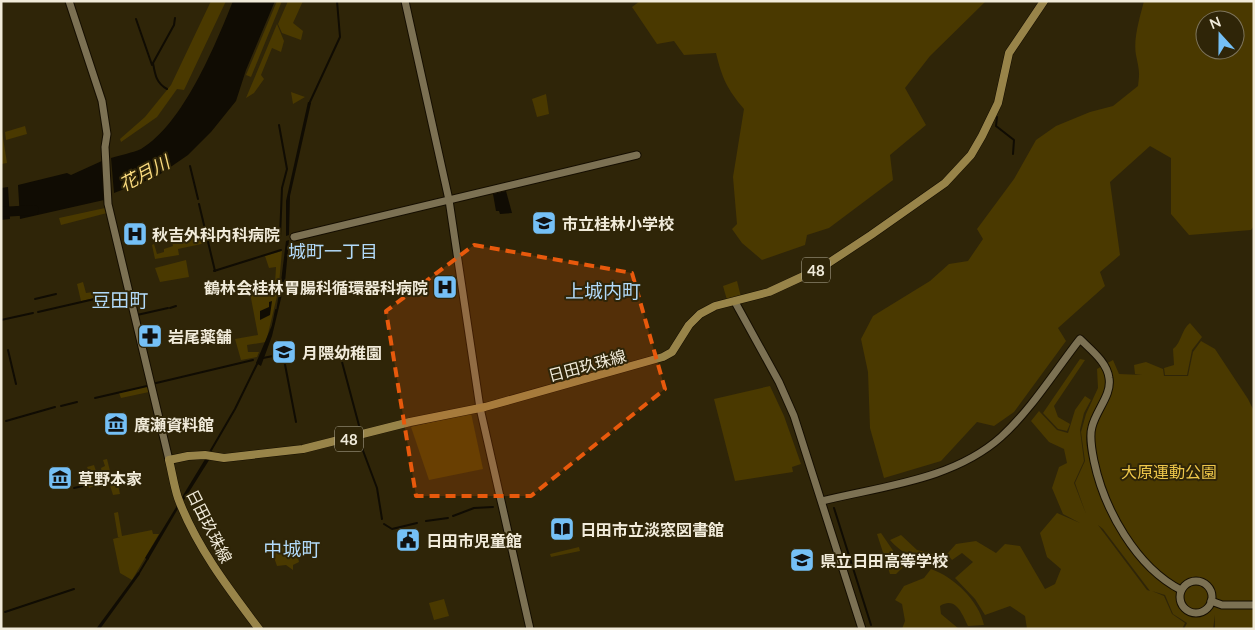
<svg xmlns="http://www.w3.org/2000/svg" width="1255" height="630" font-family="Lato,'Noto Sans JP',sans-serif">
	<style>
		.green { fill: #4a3900; fill-rule: evenodd }
		.water { fill: #100c03 }
		.lines { fill: none; stroke-linecap: round; stroke-linejoin: round }
		.stream { stroke: #100c03; stroke-width: 2 }
		.river { stroke: #100c03; stroke-width: 10 }
		.secondary-casing { stroke: #150e00; stroke-width: 9 }
		.primary-casing { stroke: #150e00; stroke-width: 9 }
		.secondary { stroke: #7c7153; stroke-width: 7 }
		.primary { stroke: #988449; stroke-width: 8 }
		.marked { fill: #e8590c; fill-opacity: 0.2; stroke: #e8590c; stroke-width: 4; stroke-dasharray: 10 6; stroke-linejoin: round }
		.labels { text-anchor: middle; dominant-baseline: central; stroke-width: 4; stroke-linejoin: round; paint-order: stroke }
		.shield { fill: #2f2508; stroke: #b7b09b; stroke-width: 1 }
		.shield-label { font-size: 15px; font-weight: bold; fill: #f1ebda }
		.poi-label { font-size: 16px; font-weight: bold; fill: #f1ebda; stroke: #2f2508; text-anchor: start }
		.street-label { font-size: 16px; fill: #f1ebda; stroke: #2f2508 }
		.park-label { font-size: 16px; fill: #edc64a; stroke: #2f2508 }
		.water-label { font-size: 18px; font-style: italic; fill: #f8d97e; stroke: #2f2508 }
		.neighbourhood-label { font-size: 18px; fill: #b2daf9; stroke: #2f2508 }
		.quarter-label { font-size: 19px; fill: #b2daf9; stroke: #2f2508 }
	</style>
	<rect width="100%" height="100%" fill="#2f2508"/>
	<!-- green -->
	<g class="green">
		<path d="M211 1H226L184 90 177 89 157 117 121 142 120 139 145 117 171 85Z"/>
		<path d="M277 1H282L251 77 246 75Z"/>
		<path d="M288 1H303L293 23 303 31 301 40 282 33 278 24Z"/>
		<path d="M640 1H986L930 56 905 88 926 125 890 155 893 180 829 228 807 235 805 245 762 260 742 243 732 229 737 224 733 177 744 109C727 89 722 78 716 53L684 55 674 41 657 44 632 7Z"/>
		<path d="M1144 1H1254V226L1251 230 1189 235 1171 214V158L1150 146 1110 182 1120 255 1100 272 1105 286 1058 328 1066 341 1014 412 994 426 977 422 941 461 884 478 870 428 868 372 861 339 873 316 930 281 949 264 968 261 983 239 977 229 1014 179 1036 140 1056 126 1090 112 1113 106 1138 86C1140 71 1139 70 1136 55 1133 39 1140 17 1144 1ZM1205 20H1235V50H1205Z"/>
		<path d="M277 24 284 41 281 52 272 48 261 75 264 79 254 93 246 98Z"/>
		<path d="M291 92 305 97 293 104Z"/>
		<path d="M546 94 549 114 537 117 532 99Z"/>
		<path d="M25 126 27 134 6 140 5 132Z"/>
		<path d="M2 132 7 163 1 164V133Z"/>
		<path d="M105 208 107 213 61 225 59 218Z"/>
		<path d="M203 230 206 243 178 249 179 255 155 259 152 245 154 244 157 254 164 252V249L173 246 171 239Z"/>
		<path d="M282 251 279 284H275L276 267 269 268 265 256Z"/>
		<path d="M186 260 189 277 160 282 155 268Z"/>
		<path d="M737 281 741 297 727 300 723 286Z"/>
		<path d="M83 282 86 293 93 292 95 298 81 301 77 284Z"/>
		<path d="M279 288 266 342 247 345 248 352H259L257 357 241 360 235 339 258 335 250 293Z"/>
		<path d="M1190 323 1202 337 1192 350 1187 375H1165L1164 368 1174 365 1173 349C1182 342 1181 330 1190 323Z"/>
		<path d="M1201 341 1215 349 1248 399 1254 411V629H1215V615L1213 629H1184L1187 623 1173 614 1165 595 1152 591 1164 596 1172 614 1185 623 1182 629H1027L1025 616 1010 606 985 615 975 599 955 578 973 562 962 553 952 560 947 554 956 544 976 541 996 553 1005 544 1020 546 1045 589 1055 584 1061 569 1047 557 1040 533 1057 513 1080 523 1063 514 1052 488 1059 467 1067 463 1064 449 1049 442 1031 421 1039 411 1057 430 1068 433 1075 410 1085 396 1091 400 1084 413 1080 430 1084 461 1074 483 1086 514 1075 483 1085 461 1081 432 1086 414 1098 388 1097 369 1113 360 1119 374 1142 375 1135 374 1134 365 1146 362 1163 369 1164 376H1188L1193 352ZM1098 525 1103 529 1150 591 1147 590Z"/>
		<path d="M1080 359 1085 360 1054 406 1058 417 1070 424 1067 431 1058 429 1043 413Z"/>
		<path d="M147 386 149 392 121 398 119 393Z"/>
		<path d="M770 386 784 416 801 464 792 467 793 472 735 481 714 399Z"/>
		<path d="M471 413 483 469 429 480 411 427Z"/>
		<path d="M107 459 111 475 107 476 108 481 117 480 120 494 113 495 109 482H105L103 477 98 478 99 484 89 488 86 476 90 474 87 467 94 465 97 474 102 473 101 468 105 466 103 460Z"/>
		<path d="M118 512 122 536 152 530 153 534H159L132 580 120 573 113 539 120 537H118L114 513Z"/>
		<path d="M881 533 894 552 908 562 896 574H890L877 534Z"/>
		<path d="M901 535 917 550 938 555 941 559 939 565C925 569 898 550 890 540Z"/>
		<path d="M294 540 299 562 293 565V570L286 565 277 566 270 546Z"/>
		<path d="M579 547 580 551 551 557 550 554Z"/>
		<path d="M931 569C954 577 979 601 984 625L968 626C962 614 956 596 940 606L941 614 959 629H902L905 621 902 604 895 600 904 586 924 578Z"/>
		<path d="M444 599 449 616 434 620 429 603Z"/>
	</g>
	<!-- water -->
	<g class="water">
		<path d="M233 1H275L246 70 236 101 211 132 188 155 156 177 114 193 111 158C120 155 132 153 141 149 183 124 215 46 233 1Z"/>
		<path d="M308 102 311 103 290 196 289 235 286 236V201Z"/>
		<path d="M104 160V200L20 219 18 185 67 173 71 175Z"/>
		<path d="M8 187 10 219 1 220V188Z"/>
		<path d="M506 191 512 213 500 214 499 211H496L493 194Z"/>
		<path d="M289 240 285 282H281L286 241Z"/>
		<path d="M284 286 272 336 261 366 256 363 275 318 280 287Z"/>
		<path d="M272 301 270 315 260 320V311L269 307V302Z"/>
		<path d="M207 456 211 457 184 500 182 497Z"/>
		<path d="M178 504 179 507 148 560 145 558Z"/>
		<path d="M138 572 140 574 100 629H96Z"/>
	</g>
	<g class="lines">
		<!-- stream -->
		<g class="stream">
			<path d="M136 19 152 65"/>
			<path d="M167 89C156 83 155 74 153 63L174 25 175 18"/>
			<path d="M309 104 340 37 337 1"/>
			<path d="M997 117 996 126 1014 140 1013 154"/>
			<path d="M279 125 287 169 282 188 280 237"/>
			<path d="M190 166 198 199"/>
			<path d="M199 204 215 271"/>
			<path d="M214 271 281 250"/>
			<path d="M35 299 56 294"/>
			<path d="M170 308 176 306"/>
			<path d="M38 312 125 292"/>
			<path d="M137 315 168 308"/>
			<path d="M1 320 33 313"/>
			<path d="M273 325 276 310"/>
			<path d="M338 347 361 433"/>
			<path d="M8 350 16 384"/>
			<path d="M263 358 283 354 296 422"/>
			<path d="M152 384 253 360"/>
			<path d="M95 398 147 386"/>
			<path d="M61 406 77 402"/>
			<path d="M6 421 55 407"/>
			<path d="M359 440 377 488 382 519"/>
			<path d="M210 452 235 409 258 362"/>
			<path d="M122 477 136 475"/>
			<path d="M74 488 114 479"/>
			<path d="M834 508 871 625"/>
			<path d="M453 516 474 508 493 507"/>
			<path d="M426 521 448 518"/>
			<path d="M384 524 392 529 417 523"/>
			<path d="M139 573 148 558"/>
			<path d="M5 612 74 589"/>
		</g>
		<!-- river -->
		<path class="river" d="M1 212 34 210"/>
		<defs>
			<g id="secondary">
				<path d="M69 1 102 101 107 134 105 147 108 204 169 460"/>
				<path d="M405 1 449 200 480 408 530 629"/>
				<path d="M294 237 637 155"/>
				<path d="M735 302 779 382 794 416 862 629"/>
				<path d="M822 501C882 486 953 480 1001 437 1031 410 1055 371 1080 339 1091 350 1107 362 1109 378 1112 395 1096 410 1092 427 1089 437 1092 451 1094 461 1104 509 1136 567 1181 590"/>
				<circle cx="1196" cy="597" r="16"/>
				<path d="M1211 601 1222 605H1254"/>
			</g>
			<path id="primary" d="M259 629C228 588 196 546 178 498 174 486 172 472 169 460L188 456 205 455 224 458 303 449 410 422 485 407 663 357 672 352 689 325 700 314 715 306 769 292 821 268 871 235 945 183 971 155 982 136 998 103 1009 53 1044 1"/>
		</defs>
		<!-- secondary casing -->
		<use href="#secondary" class="secondary-casing"/>
		<!-- primary casing -->
		<use href="#primary" class="primary-casing"/>
		<!-- secondary -->
		<use href="#secondary" class="secondary"/>
		<!-- primary -->
		<use href="#primary" class="primary"/>
	</g>
	<!-- marked area -->
	<path class="marked" d="M474 245 632 273 665 389 531 496H416L386 311Z"/>
	<!-- icons -->
	<defs>
		<symbol id="school-square" viewBox="-11 -11 22 22"><rect x="-9" y="-9" width="18" height="18" rx="4" fill="#75c0f6" stroke="#2f2508"/><path d="M0-5L7-2L0 1L-7-2ZM-4 1L0 2.5L4 1V4Q0 6-4 4Z" fill="#111"/></symbol>
		<symbol id="hospital-square" viewBox="-11 -11 22 22"><rect x="-9" y="-9" width="18" height="18" rx="4" fill="#75c0f6" stroke="#2f2508"/><path d="M-5-5h3v3.5h4V-5h3V5h-3V1.5h-4V5h-3Z" fill="#111"/></symbol>
		<symbol id="pharmacy-square" viewBox="-11 -11 22 22"><rect x="-9" y="-9" width="18" height="18" rx="4" fill="#75c0f6" stroke="#2f2508"/><path d="M-2-6h4v4h4v4h-4v4h-4v-4h-4v-4h4Z" fill="#111"/></symbol>
		<symbol id="museum-square" viewBox="-11 -11 22 22"><rect x="-9" y="-9" width="18" height="18" rx="4" fill="#75c0f6" stroke="#2f2508"/><path d="M0-6L6-3V-2H-6V-3ZM-5-1h2V3h-2ZM-1-1h2V3h-2ZM3-1h2V3H3ZM-6 4H6V6H-6Z" fill="#111"/></symbol>
		<symbol id="library-square" viewBox="-11 -11 22 22"><rect x="-9" y="-9" width="18" height="18" rx="4" fill="#75c0f6" stroke="#2f2508"/><path d="M-6-4Q-3-5.5-.7-3.5V5Q-3 3-6 4ZM6-4Q3-5.5 .7-3.5V5Q3 3 6 4Z" fill="#111"/></symbol>
		<symbol id="civic-square" viewBox="-11 -11 22 22"><rect x="-9" y="-9" width="18" height="18" rx="4" fill="#75c0f6" stroke="#2f2508"/><path d="M-.6-6.5H3V-4.5H.6V-3L4-1V1h2V6H-6V1h2V-1L-.6-3ZM-1.2 2.5V6h2.4V2.5Z" fill="#111"/></symbol>
	</defs>
	<g fill-rule="evenodd">
		<use href="#school-square" x="530" y="209" width="28" height="28"/>
		<use href="#hospital-square" x="121" y="220" width="28" height="28"/>
		<use href="#hospital-square" x="431" y="273" width="28" height="28"/>
		<use href="#pharmacy-square" x="136" y="322" width="28" height="28"/>
		<use href="#school-square" x="270" y="338" width="28" height="28"/>
		<use href="#museum-square" x="102" y="410" width="28" height="28"/>
		<use href="#museum-square" x="46" y="464" width="28" height="28"/>
		<use href="#library-square" x="548" y="515" width="28" height="28"/>
		<use href="#civic-square" x="394" y="526" width="28" height="28"/>
		<use href="#school-square" x="788" y="546" width="28" height="28"/>
	</g>
	<g class="labels">
		<!-- shield labels -->
		<g class="shield">
			<rect x="802" y="257.5" width="28" height="25" rx="4"/>
			<rect x="335" y="426.5" width="28" height="25" rx="4"/>
		</g>
		<g class="shield-label">
			<text x="816" y="270">48</text>
			<text x="349" y="439">48</text>
		</g>
		<!-- poi labels -->
		<g class="poi-label">
			<text x="562" y="223">市立桂林小学校</text>
			<text x="152" y="234">秋吉外科内科病院</text>
			<text x="428" y="287" text-anchor="end">鶴林会桂林胃腸科循環器科病院</text>
			<text x="168" y="336">岩尾薬舗</text>
			<text x="302" y="352">月隈幼稚園</text>
			<text x="134" y="424">廣瀬資料館</text>
			<text x="78" y="478">草野本家</text>
			<text x="580" y="529">日田市立淡窓図書館</text>
			<text x="426" y="540">日田市児童館</text>
			<text x="820" y="560">県立日田高等学校</text>
		</g>
		<!-- street labels -->
		<g class="street-label">
			<text transform="translate(587 365) rotate(-15)">日田玖珠線</text>
			<text transform="translate(210 526) rotate(63)">日田玖珠線</text>
		</g>
		<!-- park labels -->
		<g class="park-label">
			<text x="1169" y="471">大原運動公園</text>
		</g>
		<!-- water labels -->
		<g class="water-label">
			<text transform="translate(144 173) rotate(-28)">花月川</text>
		</g>
		<!-- neighbourhood labels -->
		<g class="neighbourhood-label">
			<text x="333" y="251">城町一丁目</text>
		</g>
		<!-- quarter labels -->
		<g class="quarter-label">
			<text x="603" y="290">上城内町</text>
			<text x="120" y="299">豆田町</text>
			<text x="292" y="548">中城町</text>
		</g>
	</g>
	<!-- border -->
	<rect width="1255" height="630" fill="none" stroke="#f1ebda" stroke-width="5"/>
	<!-- north arrow -->
	<g transform="translate(1220 35) rotate(339)"><circle r="24" fill="#2f2508" stroke="#7d745c"/>
	<path d="M0-4L9 19L0 12L-9 19Z" fill="#75c0f6"/>
	<text y="-8" font-size="14" font-weight="bold" text-anchor="middle" fill="#f1ebda">N</text>
	</g>
</svg>
